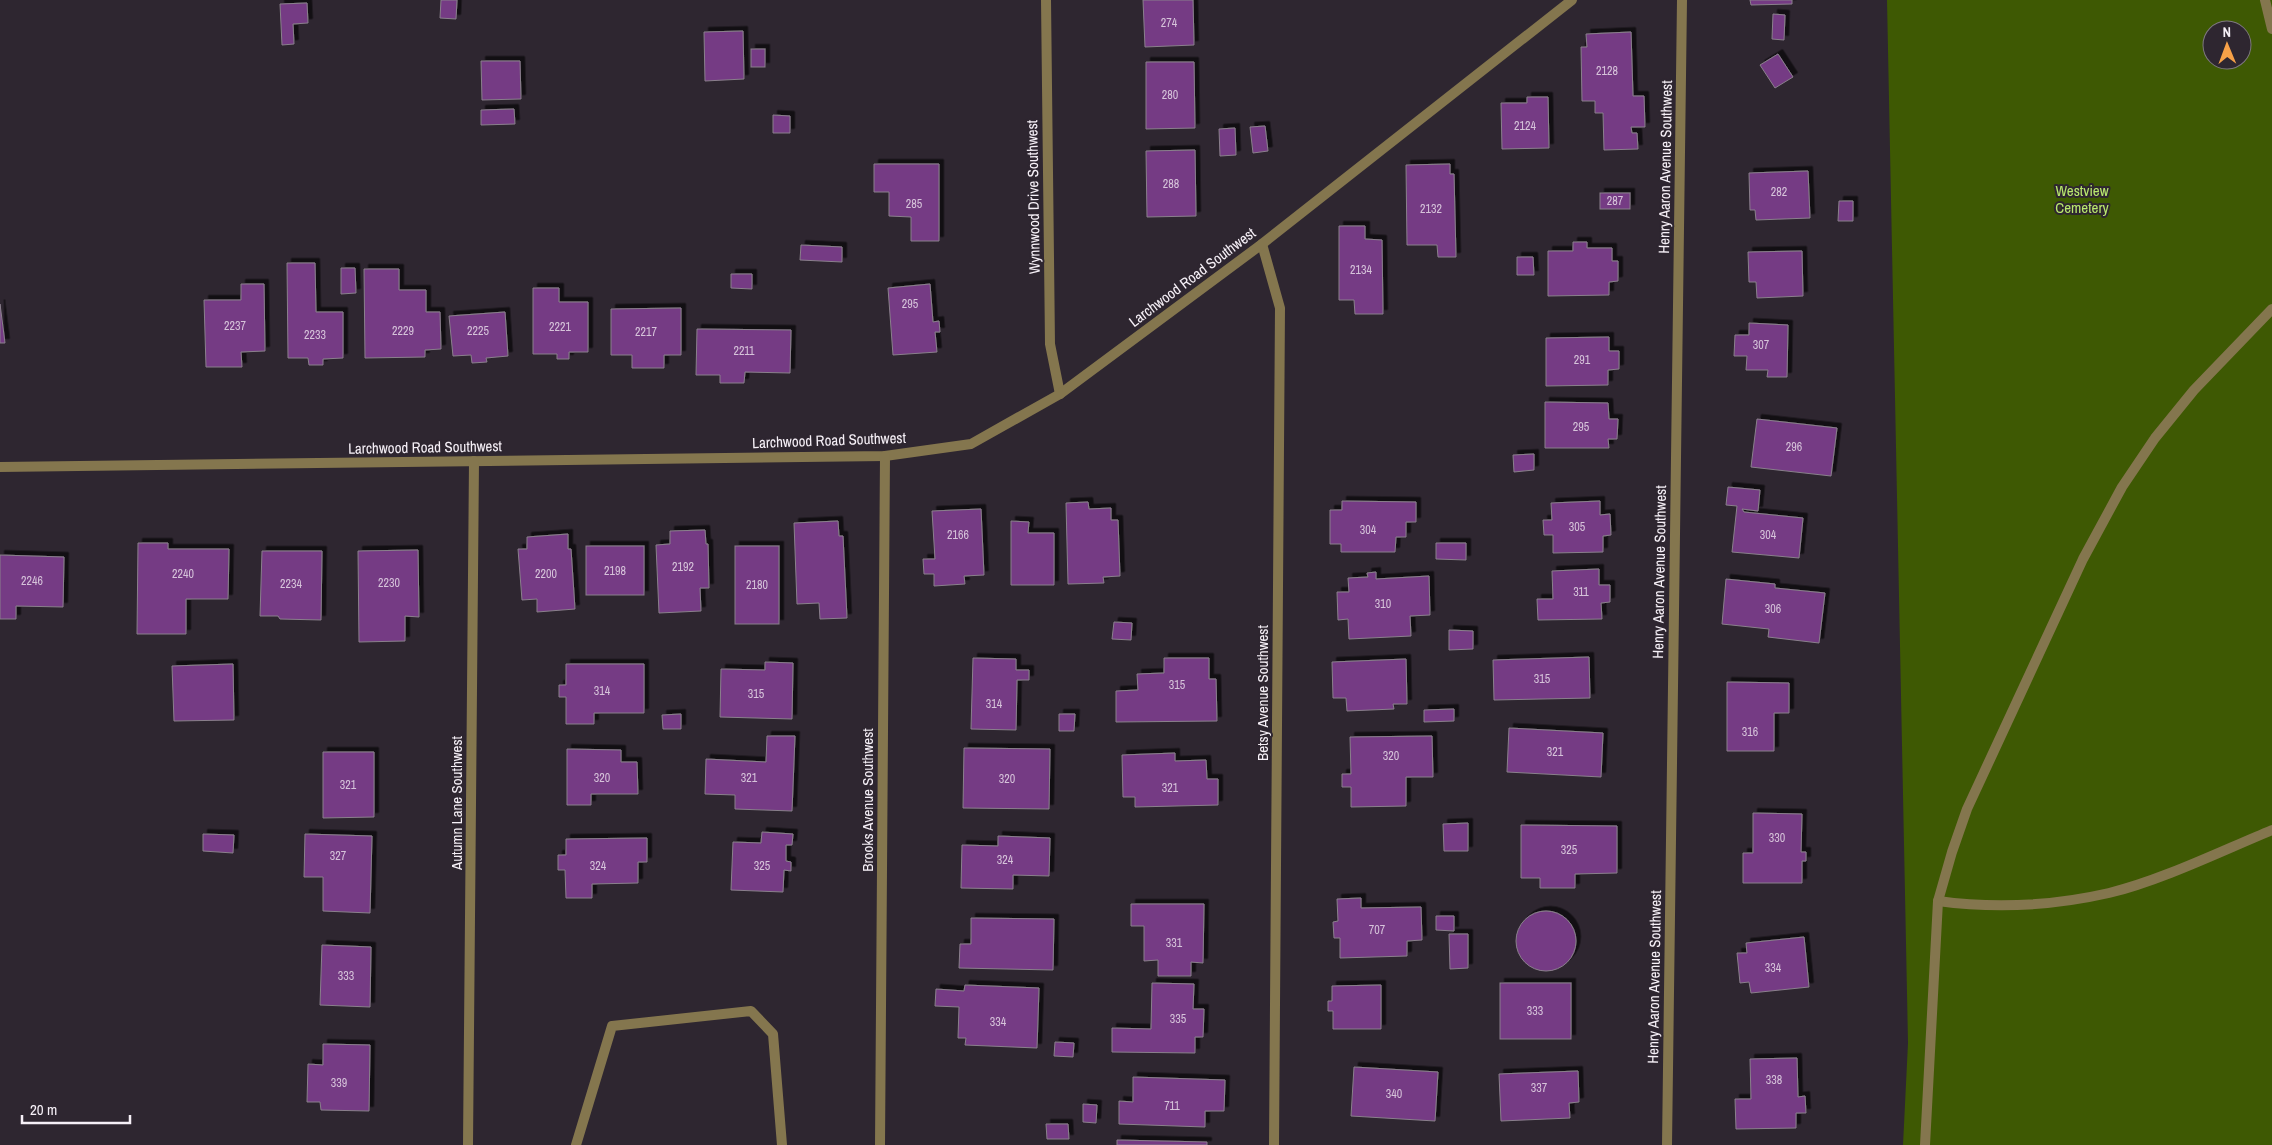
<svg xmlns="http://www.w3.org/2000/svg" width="2272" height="1145" font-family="'Archivo Narrow',sans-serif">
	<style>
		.green { fill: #3e5903; fill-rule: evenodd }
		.building { fill: #753b84; stroke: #8a808c; filter: url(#shadow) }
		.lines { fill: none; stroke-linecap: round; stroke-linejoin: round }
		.lane { stroke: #84764e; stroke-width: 10 }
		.street { stroke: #84764e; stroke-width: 10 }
		.labels { text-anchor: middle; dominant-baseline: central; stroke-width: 4; stroke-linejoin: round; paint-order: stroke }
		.number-label { font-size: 12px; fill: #d6c3da }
		.street-label { font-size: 15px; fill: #f6f0f7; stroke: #2e2630 }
		.park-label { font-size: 15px; fill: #bae96e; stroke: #2e2630 }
	</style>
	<defs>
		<filter id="shadow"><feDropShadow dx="4.5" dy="-4.5" stdDeviation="0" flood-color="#0009"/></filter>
	</defs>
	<rect width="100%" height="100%" fill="#2e2630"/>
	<!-- green -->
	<path class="green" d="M1887 0H2272V1145H1903L1908 1043ZM2212 30H2242V60H2212Z"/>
	<!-- building -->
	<g class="building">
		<path d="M441 0H457L456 19 440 18Z"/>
		<path d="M1143 0H1193L1194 45 1145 47Z"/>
		<path d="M1750 0H1792V4L1751 5Z"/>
		<path d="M307 3 308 23 293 24 294 44 282 45 280 4Z"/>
		<path d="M1773 14 1785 15 1784 40 1772 39Z"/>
		<path d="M743 31 744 79 705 81 704 32Z"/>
		<path d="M1631 32 1633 96H1644L1645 127H1631L1632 133H1637L1638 149 1604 150 1603 113H1595V101H1582L1581 47H1587L1586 34Z"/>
		<rect x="751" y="49" width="14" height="18"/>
		<path d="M1778 54 1793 77 1775 88 1760 65Z"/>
		<path d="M481 61H520L521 99 482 100Z"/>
		<path d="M1146 62H1194L1195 128 1146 129Z"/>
		<path d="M1527 97H1548L1549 148 1502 149 1501 103H1527Z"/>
		<path d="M514 109 515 124 481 125V110Z"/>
		<path d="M773 115 790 116V133H773Z"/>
		<path d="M1265 126 1268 151 1253 153 1250 127Z"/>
		<path d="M1235 128 1236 155 1220 156 1219 129Z"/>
		<path d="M1195 150 1196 216 1147 217 1146 151Z"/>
		<path d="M874 164H939V241H911V217L889 216V192H874Z"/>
		<path d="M1450 164V174H1454L1456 257H1438L1437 245H1407L1406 165Z"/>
		<path d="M1808 171 1810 218 1756 220 1755 210H1750L1749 173Z"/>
		<rect x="1600" y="193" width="30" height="16"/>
		<path d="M1839 201H1853V221H1838Z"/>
		<path d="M1339 226H1365V239L1382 240 1383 314H1355L1354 300H1339Z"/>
		<path d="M1573 242H1587V248H1612V261H1618V281L1609 282V295L1548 296V251H1573Z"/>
		<path d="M801 245 842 247V262L800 260Z"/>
		<path d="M1802 251 1803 296 1757 298 1756 282H1749L1748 252Z"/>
		<path d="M1517 257H1533L1534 275H1517Z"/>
		<path d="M287 263H315L316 312H343V358L323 359V365H309L308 358H288Z"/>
		<path d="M341 268H355L356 293 341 294Z"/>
		<path d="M364 269H399V290H426V312H440L441 349 425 350V357L365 358Z"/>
		<path d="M731 274H752V289L731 288Z"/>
		<path d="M241 284H264L265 351 241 352 242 367H206L204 300H241Z"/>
		<path d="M930 284 933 322 939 321 940 332H935L937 352 893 355 888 288Z"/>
		<path d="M533 288H559V302H588V352H569V359H557V354H533Z"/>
		<path d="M0 304 5 343H0Z"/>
		<path d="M681 308V355H664V368H632V355H611V309Z"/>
		<path d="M505 312 508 356 486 358 487 362 472 363 471 355 453 356 449 316Z"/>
		<path d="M1749 323 1788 325 1787 377H1767L1768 370H1746L1747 356H1734L1735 335H1749Z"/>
		<path d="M697 329 791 330 790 373 745 372 744 383H720V375H696Z"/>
		<path d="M1609 337V351H1619V369L1608 370V385L1546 386V338Z"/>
		<path d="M1545 402 1608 403 1609 419H1618L1617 439H1608L1609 448H1545Z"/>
		<path d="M1757 419 1837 428 1831 476 1751 467Z"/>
		<path d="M1534 454V470L1514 472 1513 455Z"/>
		<path d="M1728 487 1760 490 1758 511 1742 509 1744 512 1803 518 1799 558 1732 552 1737 506 1726 505Z"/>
		<path d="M1342 501 1416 502V522H1406V537H1396L1395 552H1341V544H1330V510H1342Z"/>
		<path d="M1600 501V515L1610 514 1611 535 1603 536V552L1553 553V535H1544L1543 520H1552L1551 503Z"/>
		<path d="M1088 502 1089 509 1111 508V520H1118L1120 576 1103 577 1104 583 1068 584 1066 503Z"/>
		<path d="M981 509 984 575 964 576 965 584 934 586V574H924L923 559H935L932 511Z"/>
		<path d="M838 521 839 536H843L847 618 820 619 819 603 797 604 794 523Z"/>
		<path d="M1011 521 1029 522 1028 533H1054V585H1011Z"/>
		<path d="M705 530 706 544H708L709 588H700L701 611 659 613 656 545 670 544V531Z"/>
		<path d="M568 534V549H571L575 609 537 612V599L522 600 518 549H527V537Z"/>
		<path d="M138 543H168V549H229L228 599H186V634H137Z"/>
		<path d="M1436 543H1466V560L1436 559Z"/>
		<rect x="586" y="546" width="58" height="49"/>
		<rect x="735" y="546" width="44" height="78"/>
		<path d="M418 550 419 617 405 616V641L359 642 358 551Z"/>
		<path d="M262 551H322L321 620 280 619 278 616H260Z"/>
		<path d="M0 555 64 557 63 607 16 606V619H0Z"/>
		<path d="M1599 569V585H1610V602L1601 603 1602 619 1538 620 1537 599H1553L1552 571Z"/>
		<path d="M1376 572V579L1429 576 1430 615 1410 616 1411 636 1349 639 1348 619 1338 620 1337 592H1349L1348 578 1368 577 1367 573Z"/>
		<path d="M1726 579 1775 584V588L1825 593 1819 643 1768 637 1769 629 1722 624Z"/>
		<path d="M1114 622 1132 623 1131 640 1112 639Z"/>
		<path d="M1449 630 1473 631V649L1449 650Z"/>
		<path d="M1589 657 1590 698 1494 700 1493 660Z"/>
		<path d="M973 658 1016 659V670H1029V680H1017L1016 730 971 729Z"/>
		<path d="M1164 658H1209V679H1216L1217 721 1116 722V691L1138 690 1137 674 1164 673Z"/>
		<path d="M1406 659 1407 704H1393L1394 709 1347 711 1346 698H1333L1332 662Z"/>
		<path d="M765 662 793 663 792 719 720 717 721 669 765 670Z"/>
		<path d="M233 664 234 720 174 721 172 666Z"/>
		<path d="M566 664H644V713H594V724H566V697H559V685H566Z"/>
		<path d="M1727 682 1789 683V713H1774V751H1727Z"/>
		<path d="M1454 709V721L1424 722V710Z"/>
		<path d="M681 714V729H663L662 715Z"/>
		<path d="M1059 714H1075L1074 731H1059Z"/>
		<path d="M1509 728 1603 733 1601 777 1507 772Z"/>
		<path d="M767 736H795L792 811 735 809V795L705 794 706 759 766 762Z"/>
		<path d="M1432 736 1433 777H1406V806L1351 807V787H1342V774H1351L1350 737Z"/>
		<path d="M964 748 1050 749 1049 809 963 808Z"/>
		<path d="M567 749 621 750V762H637L638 794H591V805H567Z"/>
		<path d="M323 752H374V817L323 818Z"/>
		<path d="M1175 753V761L1206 760 1207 779H1218V805L1135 807V797H1123L1122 755Z"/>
		<path d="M1753 813 1802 814 1801 852H1806V861H1802V883H1743V853H1753Z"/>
		<path d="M1468 823V851H1444L1443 824Z"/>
		<path d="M1521 825 1617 826V873L1575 874V888H1540V878H1521Z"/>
		<path d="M762 832 793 834 792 845H786V861L791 862V871L784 870 783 892 731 890 733 842 761 843Z"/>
		<path d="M203 834 234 835 233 853 203 851Z"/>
		<path d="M305 834 372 836 370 913 323 911V877H304Z"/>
		<path d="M998 836 1050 838 1049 876 1013 875V889L961 888 962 845 998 846Z"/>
		<path d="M647 838V862H638V883L592 884V898H566L565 870H558V855H566V839Z"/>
		<path d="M1361 898V908L1421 907 1422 940 1407 941V956L1340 958V938H1334L1333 922 1338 921 1337 899Z"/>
		<path d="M1131 904H1204L1203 963 1191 962V976H1158V960L1144 961V926H1131Z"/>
		<circle cx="1546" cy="941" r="30"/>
		<path d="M1436 916H1454V931L1436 930Z"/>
		<path d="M971 918 1054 919 1053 970 959 968 960 944H971Z"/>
		<path d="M1449 934H1468V968L1450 969Z"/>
		<path d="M1804 937 1809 987 1751 993 1749 982 1740 983 1737 953H1747L1746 943Z"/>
		<path d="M322 945 371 947 370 1007 320 1005Z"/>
		<path d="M1152 983 1194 984 1193 1009H1204L1203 1037H1195V1053L1112 1052V1028L1151 1029Z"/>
		<rect x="1500" y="983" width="71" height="56"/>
		<path d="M965 985 1039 988 1037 1048 965 1045 966 1038H958L959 1007 935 1006 936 989 964 991Z"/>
		<path d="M1381 985V1029H1333V1011H1328V1001H1332V986Z"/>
		<path d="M1055 1042 1074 1043 1073 1057 1054 1056Z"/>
		<path d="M323 1044 370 1045 369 1111 321 1110 320 1102H307L308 1064 323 1065Z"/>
		<path d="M1797 1058 1798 1097 1805 1096 1806 1113H1796V1128L1736 1129 1735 1099H1751L1750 1059Z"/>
		<path d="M1354 1067 1438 1072 1435 1121 1351 1116Z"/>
		<path d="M1578 1071 1579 1102 1569 1103 1570 1118 1501 1121 1499 1074Z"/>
		<path d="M1133 1077 1225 1080 1224 1111H1205V1127L1119 1124V1101L1133 1102Z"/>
		<path d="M1083 1104 1097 1105 1096 1123 1083 1122Z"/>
		<path d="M1046 1124H1068L1069 1139H1047Z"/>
		<path d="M1117 1140 1207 1142V1145H1117Z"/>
	</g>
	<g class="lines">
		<!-- lane -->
		<g class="lane">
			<path d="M2265 0 2272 29"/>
			<path d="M1938 901C1996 909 2052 906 2109 893 2162 880 2221 851 2272 830"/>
			<path d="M576 1145 612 1026 751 1011 773 1034 782 1145"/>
			<path d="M1925 1145 1938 901 1952 852 1967 809 2083 559 2122 487 2155 438 2194 390 2272 309"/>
		</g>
		<!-- street -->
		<g class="street">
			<path d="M1046 0 1050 344 1060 394"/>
			<path d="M1262 244 1280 308 1274 1145"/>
			<path d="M0 467 885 456 971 444 1060 394 1262 244 1572 0"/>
			<path d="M468 1145 474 461"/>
			<path d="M880 1145 885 456"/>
			<path d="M1667 1145 1682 0"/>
		</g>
	</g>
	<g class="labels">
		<!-- number labels -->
		<g class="number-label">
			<text x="1169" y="23">274</text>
			<text x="1607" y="71">2128</text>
			<text x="1170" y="95">280</text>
			<text x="1525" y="126">2124</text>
			<text x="1171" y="184">288</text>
			<text x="1779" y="192">282</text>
			<text x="1615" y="201">287</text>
			<text x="914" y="204">285</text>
			<text x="1431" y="209">2132</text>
			<text x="1361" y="270">2134</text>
			<text x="910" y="304">295</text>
			<text x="235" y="326">2237</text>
			<text x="560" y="327">2221</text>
			<text x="403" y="331">2229</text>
			<text x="478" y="331">2225</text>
			<text x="646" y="332">2217</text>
			<text x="315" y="335">2233</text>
			<text x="1761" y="345">307</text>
			<text x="744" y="351">2211</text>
			<text x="1582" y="360">291</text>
			<text x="1581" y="427">295</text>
			<text x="1794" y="447">296</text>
			<text x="1577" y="527">305</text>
			<text x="1368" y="530">304</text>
			<text x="958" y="535">2166</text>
			<text x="1768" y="535">304</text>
			<text x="683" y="567">2192</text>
			<text x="615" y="571">2198</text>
			<text x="183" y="574">2240</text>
			<text x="546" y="574">2200</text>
			<text x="32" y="581">2246</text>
			<text x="389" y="583">2230</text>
			<text x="291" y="584">2234</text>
			<text x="757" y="585">2180</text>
			<text x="1581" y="592">311</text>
			<text x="1383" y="604">310</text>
			<text x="1773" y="609">306</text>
			<text x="1542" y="679">315</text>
			<text x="1177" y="685">315</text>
			<text x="602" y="691">314</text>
			<text x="756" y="694">315</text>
			<text x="994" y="704">314</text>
			<text x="1750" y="732">316</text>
			<text x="1555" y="752">321</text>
			<text x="1391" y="756">320</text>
			<text x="602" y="778">320</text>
			<text x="749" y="778">321</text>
			<text x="1007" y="779">320</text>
			<text x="348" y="785">321</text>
			<text x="1170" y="788">321</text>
			<text x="1777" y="838">330</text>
			<text x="1569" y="850">325</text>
			<text x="338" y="856">327</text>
			<text x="1005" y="860">324</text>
			<text x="598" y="866">324</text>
			<text x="762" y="866">325</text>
			<text x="1377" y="930">707</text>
			<text x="1174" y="943">331</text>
			<text x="1773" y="968">334</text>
			<text x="346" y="976">333</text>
			<text x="1535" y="1011">333</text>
			<text x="1178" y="1019">335</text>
			<text x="998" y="1022">334</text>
			<text x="1774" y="1080">338</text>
			<text x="339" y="1083">339</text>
			<text x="1539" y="1088">337</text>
			<text x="1394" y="1094">340</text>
			<text x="1172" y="1106">711</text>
		</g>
		<!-- street labels -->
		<g class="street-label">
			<text transform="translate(1665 167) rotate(-89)">Henry Aaron Avenue Southwest</text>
			<text transform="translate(1033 197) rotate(-91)">Wynnwood Drive Southwest</text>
			<text transform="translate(1192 277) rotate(-37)">Larchwood Road Southwest</text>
			<text transform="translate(829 440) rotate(-2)">Larchwood Road Southwest</text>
			<text transform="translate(425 447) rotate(-1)">Larchwood Road Southwest</text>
			<text transform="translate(1659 572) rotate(-89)">Henry Aaron Avenue Southwest</text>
			<text transform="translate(1262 693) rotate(-90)">Betsy Avenue Southwest</text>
			<text transform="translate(867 800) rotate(-90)">Brooks Avenue Southwest</text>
			<text transform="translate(456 803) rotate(-90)">Autumn Lane Southwest</text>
			<text transform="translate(1654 977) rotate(-89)">Henry Aaron Avenue Southwest</text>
		</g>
		<!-- park labels -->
		<g class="park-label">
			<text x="2082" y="190">Westview<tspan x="2082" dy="17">Cemetery</tspan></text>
		</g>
	</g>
	<!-- north arrow -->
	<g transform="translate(2227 45) rotate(359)"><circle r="24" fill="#2e2630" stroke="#7e7780"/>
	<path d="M0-4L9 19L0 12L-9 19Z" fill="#f7a148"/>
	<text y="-8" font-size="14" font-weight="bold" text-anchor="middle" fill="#f6f0f7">N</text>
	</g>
	<!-- scale -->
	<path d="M22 1115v8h108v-8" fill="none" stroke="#f6f0f7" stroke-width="2.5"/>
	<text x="30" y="1115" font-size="15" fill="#f6f0f7" stroke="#2e2630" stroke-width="4" paint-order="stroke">20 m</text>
</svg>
